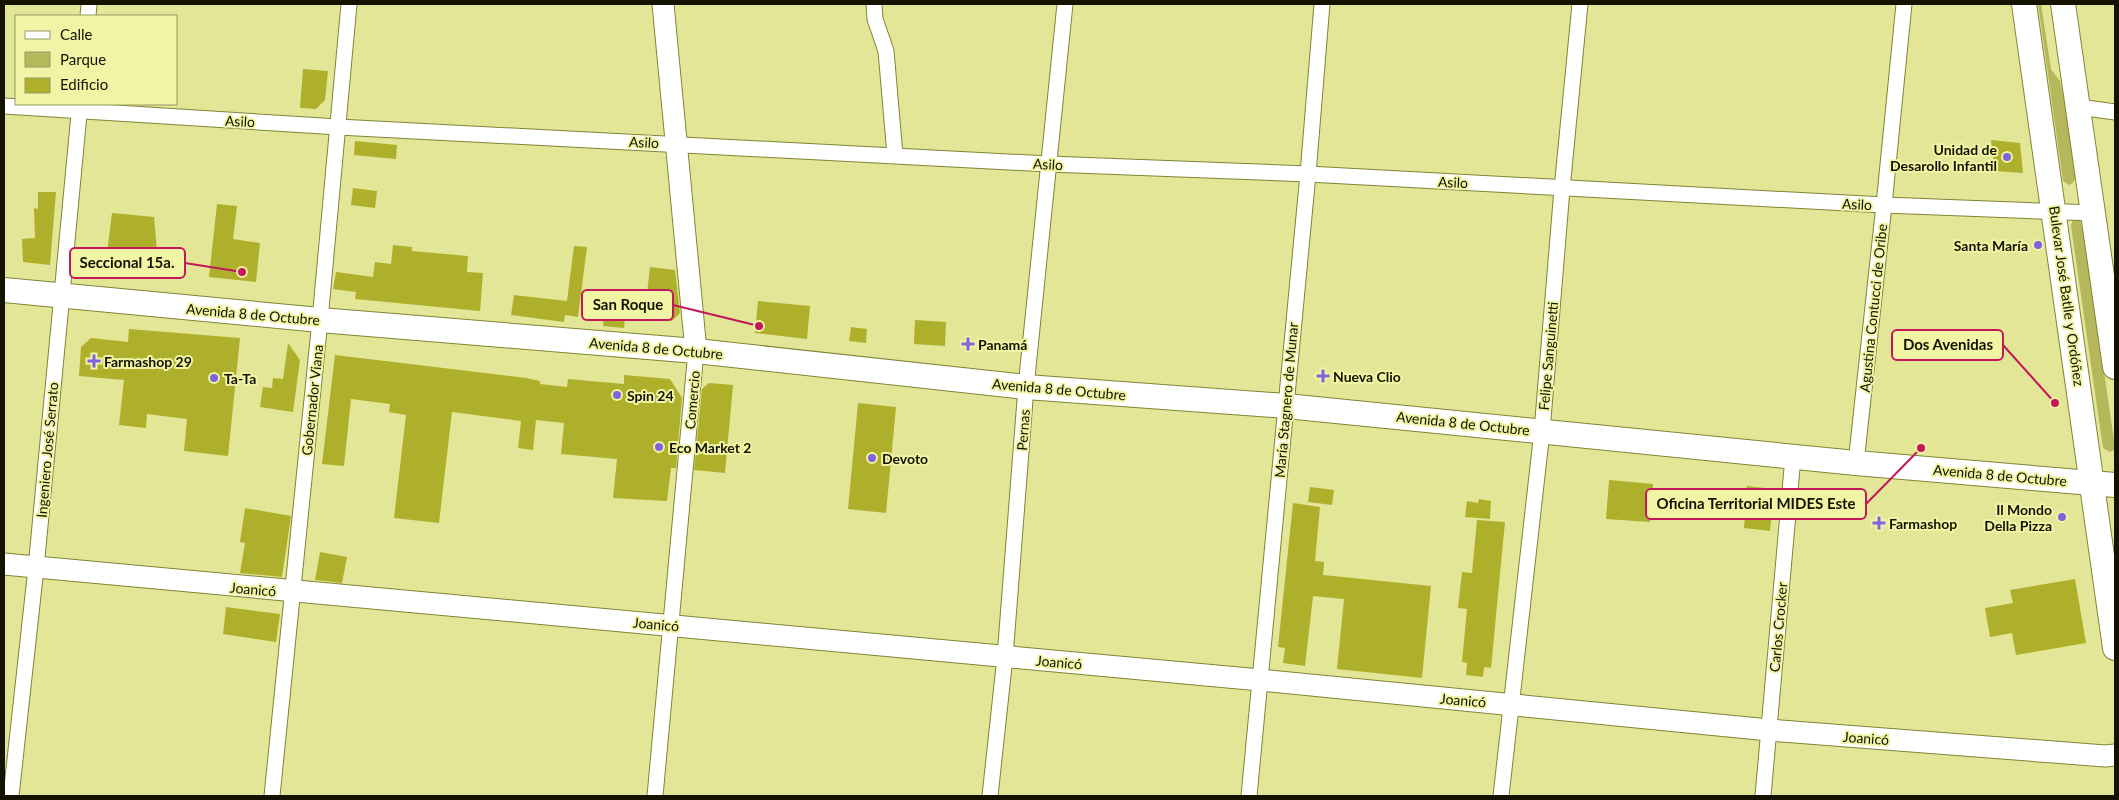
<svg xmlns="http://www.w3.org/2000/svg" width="2119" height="800" font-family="Lato,sans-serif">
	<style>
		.green { fill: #b4b75a }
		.building { fill: #aeb02b }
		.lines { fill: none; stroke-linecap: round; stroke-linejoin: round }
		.street-casing { stroke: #828435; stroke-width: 17 }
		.secondary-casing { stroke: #828435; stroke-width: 23 }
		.primary-casing { stroke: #828435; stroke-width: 26 }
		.street { stroke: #fff; stroke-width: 15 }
		.secondary { stroke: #fff; stroke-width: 21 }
		.primary { stroke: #fff; stroke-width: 24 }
		.poi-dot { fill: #8063de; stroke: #f0f4a4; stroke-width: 2 }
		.labels { text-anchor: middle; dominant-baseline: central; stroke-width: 4; stroke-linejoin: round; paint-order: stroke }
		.street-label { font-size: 14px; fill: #131300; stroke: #f0f4a4 }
		.poi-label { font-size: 14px; font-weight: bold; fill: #131300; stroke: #f0f4a4; text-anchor: start }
		.leader { fill: none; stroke: #c2185b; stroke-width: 2 }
		.callout-dot { fill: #c2185b; stroke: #f0f4a4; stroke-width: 2 }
		.callout { fill: #f0f4a4; stroke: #c2185b; stroke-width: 2 }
		.callout-label { font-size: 15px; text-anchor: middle; font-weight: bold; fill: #131300 }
	</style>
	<rect width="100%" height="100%" fill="#e3e697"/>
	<!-- green -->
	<g class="green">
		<path d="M2038 4H2041L2051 69 2060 81 2064 99 2076 177 2073 183 2069 185 2063 181Z"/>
		<path d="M2073 219 2080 220 2084 235 2115 447 2114 450 2110 452 2103 448 2071 226Z"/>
	</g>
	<!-- building -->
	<g class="building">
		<path d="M303 69 328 71 325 100 316 109 300 108Z"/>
		<path d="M1991 140 2020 143 2023 173 1995 171Z"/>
		<path d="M355 141 397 145 396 159 354 155Z"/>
		<path d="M353 188 377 191 375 208 351 205Z"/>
		<path d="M38 192H56L50 265 23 262 22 239 35 238 34 208 38 209Z"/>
		<path d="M217 204 237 206 233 239 260 243 256 282 209 277Z"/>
		<path d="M112 213 154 217 159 274 105 269Z"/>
		<path d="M393 245 412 247V251L468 256 467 272 483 273 480 311 355 299 356 292 333 289 336 272 373 277 375 262 391 264Z"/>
		<path d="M574 246 587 247 578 317 565 315 564 322 511 315 514 295 567 301Z"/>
		<path d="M650 267 675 270 680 313 672 321 625 316 624 328 603 326 606 297 646 302Z"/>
		<path d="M758 301 810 306 807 339 755 333Z"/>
		<path d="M915 320 946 322 945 346 914 344Z"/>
		<path d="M851 327 867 329 866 343 849 341Z"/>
		<path d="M129 329 240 338 228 456 184 451 187 419 147 414 146 428 119 425 124 380 79 376 81 347 91 338 128 342Z"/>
		<path d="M288 343 300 360 293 412 260 407 263 387 272 388 273 378 283 379Z"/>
		<path d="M335 355 526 378 540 381V384L567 387 568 379 624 384V375L670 379 682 398 676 468H671L667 501 613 498 617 459 561 454 564 423 536 420 533 450 518 448 521 421 452 412 439 523 394 518 406 415 389 412 390 404 351 399 344 466 322 464Z"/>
		<path d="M709 383 733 385 725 473 694 470 702 389Z"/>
		<path d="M858 403 896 407 886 513 848 509Z"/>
		<path d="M1609 480 1653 484 1650 522 1606 519Z"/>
		<path d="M1747 486 1774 489 1770 531 1744 528Z"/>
		<path d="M1310 487 1334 490 1332 505 1308 502Z"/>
		<path d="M1479 499 1491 501 1490 519 1465 517 1467 501 1478 503Z"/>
		<path d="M1293 503 1320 507 1315 561 1324 562 1323 575 1431 586 1422 678 1337 669 1344 599 1313 596 1305 666 1283 663 1285 648 1278 647Z"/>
		<path d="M245 508 291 516 282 577 240 573 245 543 240 542Z"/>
		<path d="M1477 520 1505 522 1491 668 1484 667 1483 677 1466 675 1467 663 1462 662 1467 609 1458 608 1462 572 1472 573Z"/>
		<path d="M320 552 347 557 342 583 315 580Z"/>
		<path d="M2075 579 2086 643 2016 655 2012 633 1990 637 1985 608 2013 603 2010 590Z"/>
		<path d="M226 607 280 614 276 642 223 634Z"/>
	</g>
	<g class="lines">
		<defs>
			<g id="street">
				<path d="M874 4 875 19 886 51 895 155"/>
				<path d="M88 16 89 4"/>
				<path d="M4 106 338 127 1049 164 1308 174 1884 205 2094 213"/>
				<path d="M2079 107 2115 112"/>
				<path d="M1856 463 1884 205 1904 4"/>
				<path d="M11 796 36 568 80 104"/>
				<path d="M272 796 320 320 349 4"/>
				<path d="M655 796 696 351"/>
				<path d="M990 796 1005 657 1026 387 1065 4"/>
				<path d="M1249 796 1308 174 1322 4"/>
				<path d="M1501 796 1542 431 1562 189 1580 4"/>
				<path d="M1763 796 1793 457"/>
			</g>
			<g id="secondary">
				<path d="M663 4 696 351"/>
				<path d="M4 564 1260 680 1769 730 2105 756 2115 755"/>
			</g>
			<g id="primary">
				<path d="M2024 4 2115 648"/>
				<path d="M2063 4 2115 367"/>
				<path d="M4 290 320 320 696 351 1026 387 1286 406 1856 463 2115 485"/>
			</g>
		</defs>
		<!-- street casing -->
		<use href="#street" class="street-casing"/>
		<!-- secondary casing -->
		<use href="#secondary" class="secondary-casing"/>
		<!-- primary casing -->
		<use href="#primary" class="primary-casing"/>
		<!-- street -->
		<use href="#street" class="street"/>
		<!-- secondary -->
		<use href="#secondary" class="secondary"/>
		<!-- primary -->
		<use href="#primary" class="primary"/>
	</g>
	<!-- markers -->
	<g class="poi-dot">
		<circle cx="2007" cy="157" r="5"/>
		<circle cx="2038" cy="245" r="5"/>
		<path d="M965.5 336.5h5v5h5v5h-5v5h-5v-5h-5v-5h5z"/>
		<path d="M91.5 353.5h5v5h5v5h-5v5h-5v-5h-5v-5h5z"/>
		<path d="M1320.5 368.5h5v5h5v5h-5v5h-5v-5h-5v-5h5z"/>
		<circle cx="214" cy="378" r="5"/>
		<circle cx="617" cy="395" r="5"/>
		<circle cx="659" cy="447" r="5"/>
		<circle cx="872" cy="458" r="5"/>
		<circle cx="2062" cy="517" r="5"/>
		<path d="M1876.5 515.5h5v5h5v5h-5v5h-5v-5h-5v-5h5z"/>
	</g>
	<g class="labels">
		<!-- street labels -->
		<g class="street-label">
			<text transform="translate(240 121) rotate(3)">Asilo</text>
			<text transform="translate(644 142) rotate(3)">Asilo</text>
			<text transform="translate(1048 164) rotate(3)">Asilo</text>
			<text transform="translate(1453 182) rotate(3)">Asilo</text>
			<text transform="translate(1857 204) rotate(3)">Asilo</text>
			<text transform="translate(2067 296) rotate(82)">Bulevar José Batlle y Ordóñez</text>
			<text transform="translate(1873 308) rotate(-84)">Agustina Contucci de Oribe</text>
			<text transform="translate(253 314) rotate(5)">Avenida 8 de Octubre</text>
			<text transform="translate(656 348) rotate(5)">Avenida 8 de Octubre</text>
			<text transform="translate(1548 356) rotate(-85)">Felipe Sanguinetti</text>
			<text transform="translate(1059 389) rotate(5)">Avenida 8 de Octubre</text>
			<text transform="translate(312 400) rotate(-84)">Gobernador Viana</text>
			<text transform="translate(692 400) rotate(-85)">Comercio</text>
			<text transform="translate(1286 400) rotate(-85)">María Stagnero de Munar</text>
			<text transform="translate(1463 423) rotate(6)">Avenida 8 de Octubre</text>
			<text transform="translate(1023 430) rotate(-86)">Pernas</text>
			<text transform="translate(47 450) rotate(-85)">Ingeniero José Serrato</text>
			<text transform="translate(2000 475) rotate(5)">Avenida 8 de Octubre</text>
			<text transform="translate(253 589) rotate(5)">Joanicó</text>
			<text transform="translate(656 624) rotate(5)">Joanicó</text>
			<text transform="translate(1778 627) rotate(-85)">Carlos Crocker</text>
			<text transform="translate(1059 662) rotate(5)">Joanicó</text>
			<text transform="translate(1463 700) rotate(5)">Joanicó</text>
			<text transform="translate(1866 738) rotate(4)">Joanicó</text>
		</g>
		<!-- poi labels -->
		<g class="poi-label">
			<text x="1997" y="149" text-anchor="end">Unidad de<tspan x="1997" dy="16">Desarollo Infantil</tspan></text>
			<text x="2028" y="245" text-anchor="end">Santa María</text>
			<text x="978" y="344">Panamá</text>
			<text x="104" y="361">Farmashop 29</text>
			<text x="1333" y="376">Nueva Clio</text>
			<text x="224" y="378">Ta-Ta</text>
			<text x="627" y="395">Spin 24</text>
			<text x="669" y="447">Eco Market 2</text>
			<text x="882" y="458">Devoto</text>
			<text x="2052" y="509" text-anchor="end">Il Mondo<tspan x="2052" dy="16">Della Pizza</tspan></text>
			<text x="1889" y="523">Farmashop</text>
		</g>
	</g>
	<!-- callouts -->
	<path class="leader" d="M242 272L185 263M759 326L673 305M2055 403L2003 345M1921 448L1866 504"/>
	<g class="callout-dot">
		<circle cx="242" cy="272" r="5"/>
		<circle cx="759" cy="326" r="5"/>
		<circle cx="2055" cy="403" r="5"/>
		<circle cx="1921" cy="448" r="5"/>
	</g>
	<g class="callout">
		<rect x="70" y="248" width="115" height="30" rx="5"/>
		<rect x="582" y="290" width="91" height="30" rx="5"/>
		<rect x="1892" y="330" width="111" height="30" rx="5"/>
		<rect x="1646" y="489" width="220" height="30" rx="5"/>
	</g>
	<g class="callout-label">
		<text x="127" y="268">Seccional 15a.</text>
		<text x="628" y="310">San Roque</text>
		<text x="1948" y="350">Dos Avenidas</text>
		<text x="1756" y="509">Oficina Territorial MIDES Este</text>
	</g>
	<!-- border -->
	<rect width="2119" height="800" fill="none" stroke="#131300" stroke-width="10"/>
	<!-- legend -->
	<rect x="15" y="15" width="162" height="90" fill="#f0f4a4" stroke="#989a62"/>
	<rect x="25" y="31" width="25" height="8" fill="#ffffff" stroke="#989a62"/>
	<text x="60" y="40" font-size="15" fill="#131300">Calle</text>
	<rect x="25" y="52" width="25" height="15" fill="#b4b75a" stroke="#989a62"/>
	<text x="60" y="65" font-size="15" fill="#131300">Parque</text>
	<rect x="25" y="78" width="25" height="15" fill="#aeb02b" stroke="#989a62"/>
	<text x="60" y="90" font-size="15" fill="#131300">Edificio</text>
</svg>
